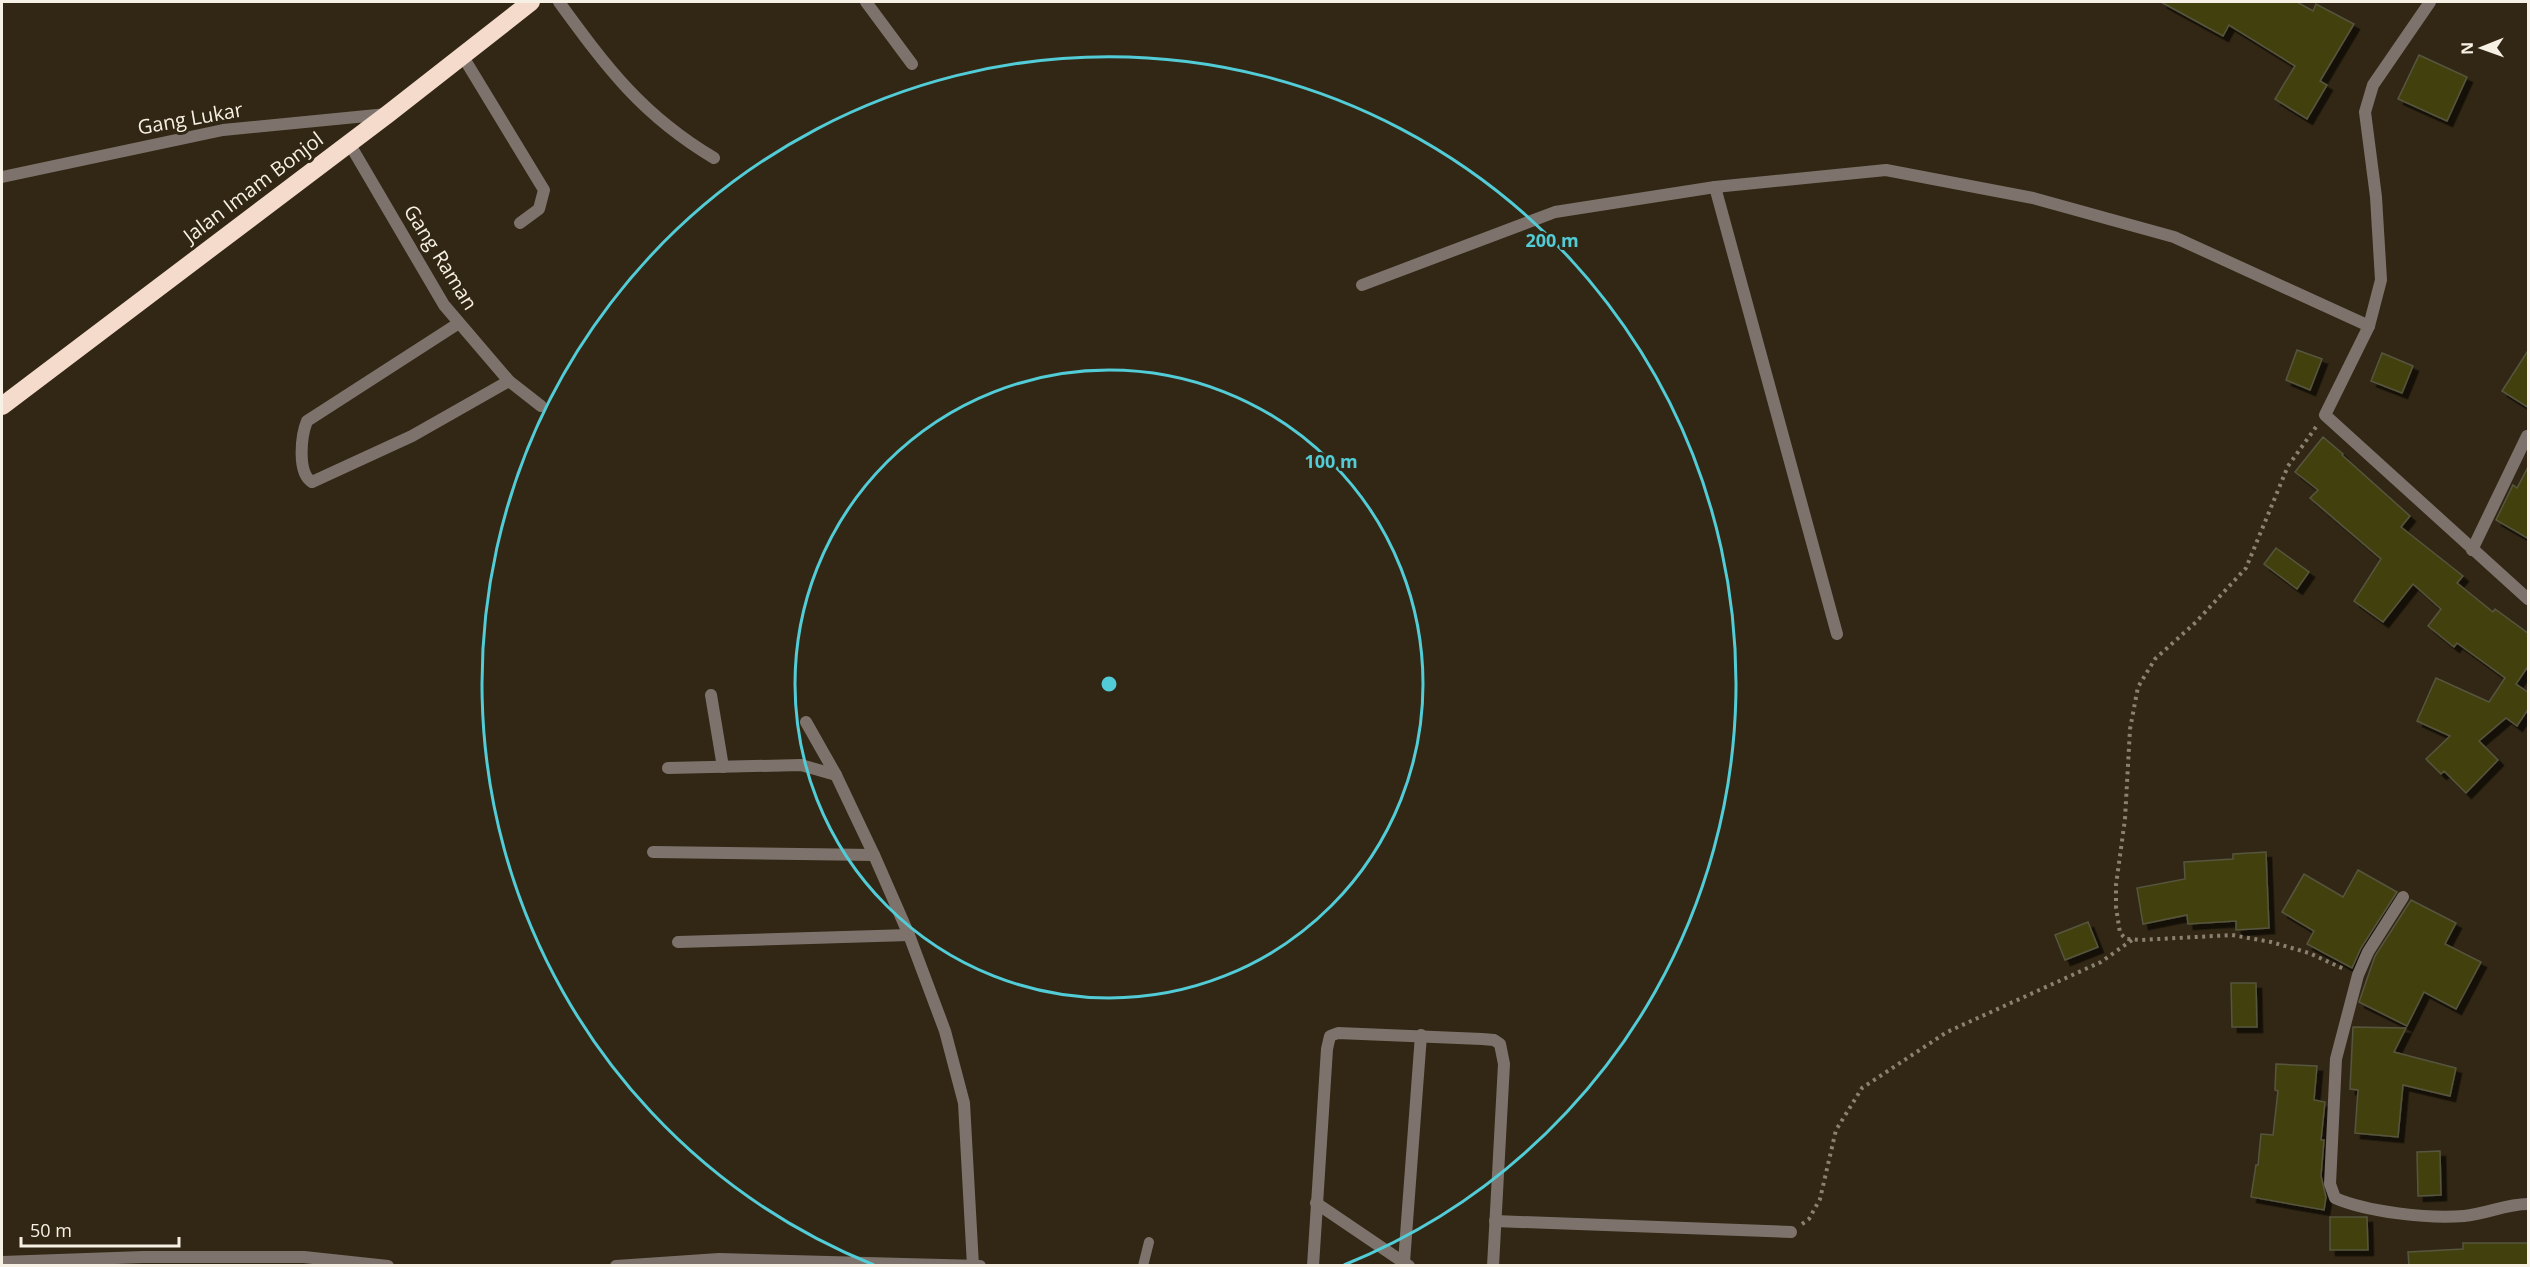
<svg xmlns="http://www.w3.org/2000/svg" width="2530" height="1267" font-family="'Open Sans',sans-serif">
	<style>
		.building { fill: #434011; stroke: #56553e; stroke-width: 1.5; filter: url(#shadow) }
		.lines { fill: none; stroke-linecap: round; stroke-linejoin: round }
		.path { stroke: #8a8171; stroke-width: 4; stroke-dasharray: 3 4.5; stroke-linecap: butt }
		.lane { stroke: #7d736c; stroke-width: 10 }
		.street { stroke: #7d736c; stroke-width: 12 }
		.highway { stroke: #f4dbcb; stroke-width: 18 }
		.ring { fill: none; stroke: #52ccd6; stroke-width: 3 }
		.labels { text-anchor: middle; dominant-baseline: central; stroke-width: 6; stroke-linejoin: round; paint-order: stroke }
		.street-label { font-size: 20px; fill: #f7f0e4; stroke: #322714 }
		.centre { fill: #52ccd6; stroke: #322714; stroke-width: 3 }
		.ring-label { font-size: 18px; text-anchor: middle; font-weight: bold; fill: #52ccd6; stroke: #322714; stroke-width: 6; stroke-linejoin: round; paint-order: stroke }
	</style>
	<defs>
		<filter id="shadow"><feDropShadow dx="5.5" dy="5.5" stdDeviation="0" flood-color="#0009"/></filter>
	</defs>
	<rect width="100%" height="100%" fill="#322714"/>
	<!-- building -->
	<g class="building">
		<path d="M2161 2H2297L2313 11 2316 4 2354 24 2320 81 2327 85 2307 119 2275 99 2295 66 2229 25 2223 36Z"/>
		<path d="M2419 55 2467 77 2447 121 2398 99Z"/>
		<path d="M2529 349V408L2502 391Z"/>
		<path d="M2297 350 2322 359 2310 390 2286 380Z"/>
		<path d="M2382 353 2413 366 2402 393 2371 381Z"/>
		<path d="M2323 437 2343 454 2342 455 2410 516 2401 527 2463 576 2457 583 2493 612 2495 609 2529 634V665L2516 684 2529 693V708L2517 726 2506 718 2479 741 2498 760 2466 793 2444 771 2441 774 2426 759 2450 736 2417 721 2436 678 2489 702 2505 678 2457 643 2454 647 2428 626 2441 609 2413 584 2383 622 2354 601 2381 559 2310 498 2318 490 2295 472Z"/>
		<path d="M2529 465V539L2496 520 2513 485 2517 488Z"/>
		<path d="M2276 548 2309 572 2297 589 2264 564Z"/>
		<path d="M2266 852 2269 928 2236 930V921L2188 924 2187 915 2143 924 2137 888 2185 879 2184 862 2233 859V854Z"/>
		<path d="M2358 870 2397 892 2361 948 2352 968 2307 944 2314 931 2282 912 2304 874 2343 897Z"/>
		<path d="M2411 900 2456 923 2445 944 2481 962 2456 1009 2424 992 2407 1026 2359 1002 2375 956Z"/>
		<path d="M2088 922 2098 947 2065 960 2055 935Z"/>
		<path d="M2231 983H2256L2257 1027H2232Z"/>
		<path d="M2353 1027 2406 1028 2394 1052 2456 1068 2450 1096 2403 1085 2398 1137 2355 1133 2358 1090 2350 1089Z"/>
		<path d="M2276 1064 2317 1066 2314 1100 2325 1102 2321 1140H2324L2321 1176 2326 1197 2324 1210 2251 1197 2256 1165H2258L2261 1134 2273 1135 2278 1091 2275 1090Z"/>
		<path d="M2440 1151 2441 1195 2418 1196 2417 1152Z"/>
		<path d="M2330 1217H2367L2368 1250H2330Z"/>
		<path d="M2463 1243H2529V1266H2409L2408 1252 2463 1249Z"/>
	</g>
	<g class="lines">
		<!-- path -->
		<g class="path">
			<path d="M2316 427 2288 466 2246 568 2196 622 2155 659 2138 687 2130 729 2125 819 2116 885V907L2120 933 2126 939 2141 940 2232 935 2271 942 2309 953 2344 969"/>
			<path d="M1802 1224 1809 1219 1820 1199 1836 1130 1862 1088 1947 1032 2101 962 2132 940"/>
		</g>
		<!-- lane -->
		<path class="lane" d="M1143 1266 1149 1242"/>
		<!-- street -->
		<g class="street">
			<path d="M559 2C607 68 642 115 714 158"/>
			<path d="M866 2 912 64"/>
			<path d="M2430 2 2373 85 2365 112 2376 197 2381 280 2369 326 2325 415 2528 599"/>
			<path d="M462 55 544 190 539 209 520 223"/>
			<path d="M349 143 444 305 509 381 541 406"/>
			<path d="M2 177 223 130 387 114"/>
			<path d="M1715 187 1837 634"/>
			<path d="M1362 285 1555 212 1715 187 1886 170 2033 198 2174 237 2369 326"/>
			<path d="M459 323 307 421C301 436 297 473 312 482L412 436 509 381"/>
			<path d="M2472 550 2527 436"/>
			<path d="M711 695 723 767"/>
			<path d="M806 722 836 775 874 855 909 935 945 1031 964 1103 973 1266"/>
			<path d="M668 768 801 765 836 775"/>
			<path d="M653 852 874 855"/>
			<path d="M2403 897 2368 952 2358 975 2336 1059 2330 1184 2335 1198C2367 1212 2429 1219 2464 1216 2486 1214 2506 1204 2528 1204"/>
			<path d="M678 942 909 935"/>
			<path d="M1316 1203 1409 1266"/>
			<path d="M1495 1221 1791 1232"/>
			<path d="M2 1262 143 1257H304L388 1266"/>
			<path d="M1404 1262 1421 1035"/>
			<path d="M616 1266 719 1259 980 1266"/>
			<path d="M1313 1266 1327 1049 1330 1036 1338 1033 1482 1039 1494 1040 1500 1044 1504 1064 1493 1266"/>
		</g>
		<!-- highway -->
		<path class="highway" d="M2 406 388 114 531 2"/>
	</g>
	<!-- distance rings -->
	<g class="ring">
		<circle cx="1109" cy="684" r="314"/>
		<path d="M874 1265A627 627 0 1 1 1344 1265"/>
	</g>
	<g class="labels">
		<!-- street labels -->
		<g class="street-label">
			<text transform="translate(190 118) rotate(-10)">Gang Lukar</text>
			<text transform="translate(253 187) rotate(-37)">Jalan Imam Bonjol</text>
			<text transform="translate(441 257) rotate(58)">Gang Raman</text>
		</g>
	</g>
	<circle cx="1109" cy="684" r="9" class="centre"/>
	<g class="ring-label">
		<text x="1552" y="247">200 m</text>
		<text x="1331" y="468">100 m</text>
	</g>
	<!-- border -->
	<rect width="2530" height="1267" fill="none" stroke="#f7f0e4" stroke-width="6"/>
	<!-- north arrow -->
	<g transform="translate(2482 48) rotate(269)" stroke="#322714" stroke-width="4.5" paint-order="stroke">
	<path d="M0-4.5L10 22L0 15L-10 22Z" fill="#f7f0e4"/>
	<text y="-9" font-size="16" font-weight="bold" text-anchor="middle" fill="#f7f0e4">N</text>
	</g>
	<!-- scale -->
	<path d="M21 1237v9h158v-9" fill="none" stroke="#f7f0e4" stroke-width="3"/>
	<text x="30" y="1237" font-size="18" fill="#f7f0e4" stroke="#322714" stroke-width="4.5" paint-order="stroke">50 m</text>
</svg>
